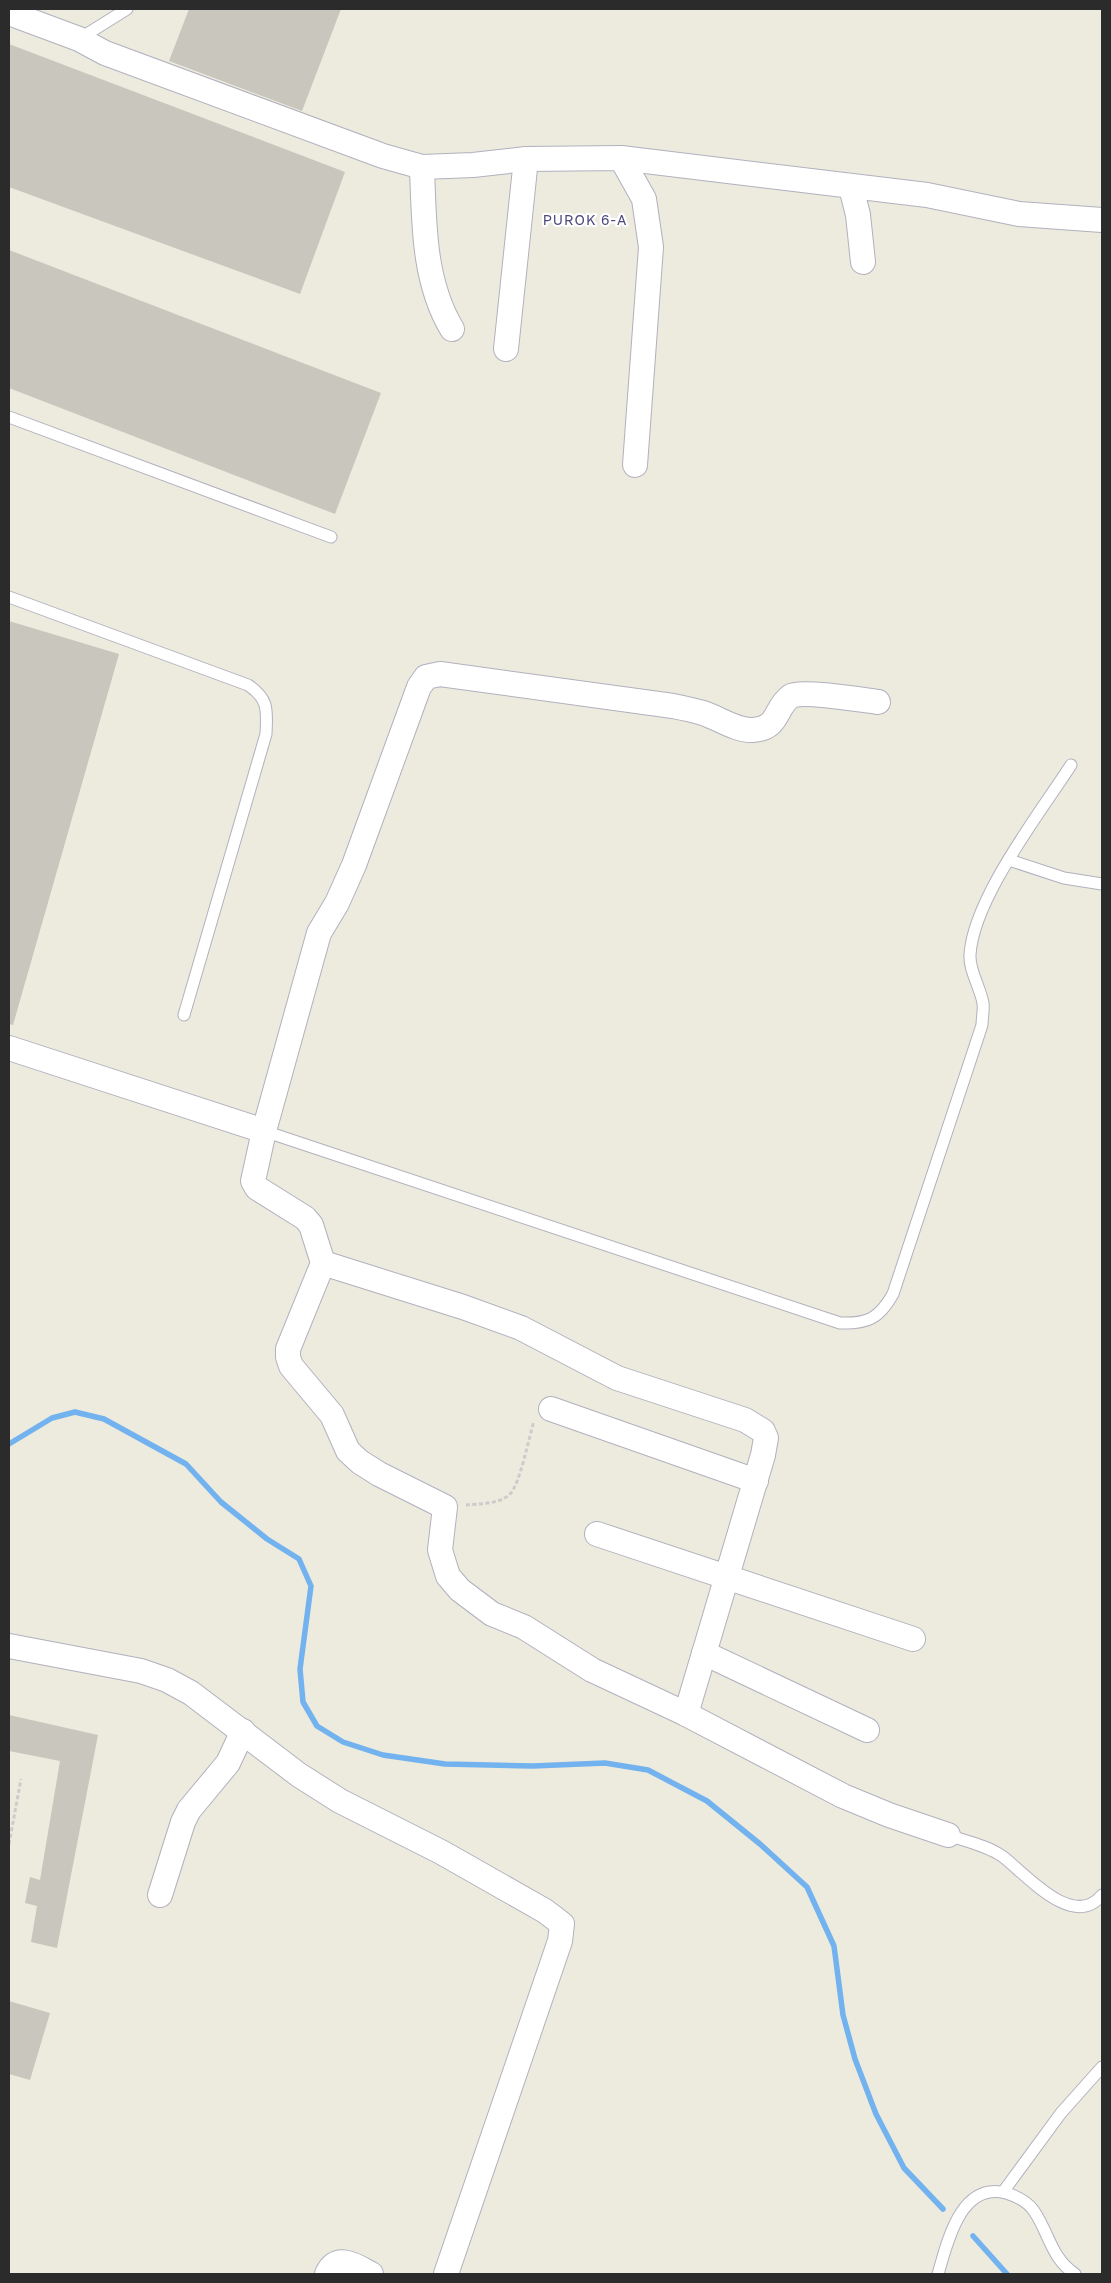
<svg xmlns="http://www.w3.org/2000/svg" width="1111" height="2283" font-family="'Golos Text',sans-serif">
	<style>
		.lines { fill: none; stroke-linecap: round; stroke-linejoin: round }
		.stream { stroke: #71b2ef; stroke-width: 5.5 }
		.building { fill: #c9c6bd }
		.lane-casing { stroke: #b1b1bf; stroke-width: 13 }
		.street-casing { stroke: #b1b1bf; stroke-width: 26 }
		.path { stroke: #ccc; stroke-width: 3; stroke-dasharray: 4 2.5; stroke-linecap: butt }
		.lane { stroke: #fff; stroke-width: 11 }
		.street { stroke: #fff; stroke-width: 24 }
		.labels { text-anchor: middle; dominant-baseline: central; stroke-width: 4.5; stroke-linejoin: round; paint-order: stroke }
		.neighbourhood-label { font-size: 14px; letter-spacing: 1px; fill: #4d4b7d; stroke: #fff }
	</style>
	<rect width="100%" height="100%" fill="#edeade"/>
	<g class="lines">
		<!-- stream -->
		<g class="stream">
			<path d="M9 1444 52 1418 75 1412 104 1419 186 1464 221 1502 267 1539 299 1559 311 1586 300 1669 303 1702 317 1726 343 1742 383 1755 445 1764 533 1766 605 1763 648 1770 707 1801 760 1844 807 1887 834 1946 843 2015 855 2059 876 2114 904 2168 943 2209"/>
			<path d="M973 2236 1007 2274"/>
		</g>
	</g>
	<!-- building -->
	<g class="building">
		<path d="M189 9H341L302 111 169 61Z"/>
		<path d="M9 44 345 172 300 294 9 187Z"/>
		<path d="M9 250 381 393 335 514 9 388Z"/>
		<path d="M9 621 119 654 13 1025 9 1024Z"/>
		<path d="M9 1715 98 1735 57 1948 31 1942 37 1906 25 1903 30 1877 40 1880 60 1761 9 1751Z"/>
		<path d="M9 2001 50 2013 30 2080 9 2074Z"/>
	</g>
	<g class="lines">
		<defs>
			<g id="lane">
				<path d="M79 39 127 9"/>
				<path d="M9 417 331 537"/>
				<path d="M9 597 248 685C269 699 267 710 266 734L184 1015"/>
				<path d="M1009 860 1064 878 1102 884"/>
				<path d="M264 1131 840 1323C867 1324 879 1319 893 1294L982 1025C982 1018 984 1010 983 1003 980 987 969 970 970 955 973 899 1040 813 1071 765"/>
				<path d="M948 1835C965 1841 986 1845 1002 1856 1025 1873 1073 1931 1102 1895"/>
				<path d="M1003 2192 1061 2113 1102 2067"/>
				<path d="M938 2274C947 2244 960 2181 1006 2193 1016 2196 1028 2202 1034 2211 1049 2233 1051 2258 1075 2274"/>
			</g>
			<g id="street">
				<path d="M9 13 79 39 105 53 383 156 422 167 473 165 526 159 621 158 927 195 1019 214 1102 220"/>
				<path d="M621 158 644 199 651 247 635 465"/>
				<path d="M422 167C424 221 423 281 452 329"/>
				<path d="M851 187 858 215 863 262"/>
				<path d="M506 349 526 159"/>
				<path d="M878 702C863 700 800 690 791 696 774 708 780 728 753 730 736 731 719 718 703 713 693 710 683 708 673 706L440 674 426 677 419 687 354 865 337 903 319 933 264 1131 253 1181 257 1188 305 1218 311 1225 323 1263 288 1349V1357L291 1366 332 1415 348 1451 360 1462 379 1474 445 1507 440 1550 448 1576 460 1590 492 1614 524 1627 592 1670 686 1714 843 1796 889 1815 948 1835"/>
				<path d="M9 1048 264 1131"/>
				<path d="M323 1263 463 1307 521 1328 617 1378 745 1420 763 1431 766 1438 763 1455 686 1714"/>
				<path d="M551 1409 756 1481"/>
				<path d="M597 1534 913 1639"/>
				<path d="M9 1646 141 1671 167 1680 191 1693 299 1775 340 1801 441 1852 545 1911 562 1924 560 1941 446 2274"/>
				<path d="M704 1653 867 1730"/>
				<path d="M160 1895 183 1822 189 1810 228 1763 243 1731"/>
				<path d="M327 2274C337 2253 355 2265 371 2274"/>
			</g>
		</defs>
		<!-- lane casing -->
		<use href="#lane" class="lane-casing"/>
		<!-- street casing -->
		<use href="#street" class="street-casing"/>
		<!-- path -->
		<g class="path">
			<path d="M466 1505C479 1504 500 1504 510 1494 520 1484 529 1437 534 1421"/>
			<path d="M9 1844 21 1779"/>
		</g>
		<!-- lane -->
		<use href="#lane" class="lane"/>
		<!-- street -->
		<use href="#street" class="street"/>
	</g>
	<g class="labels">
		<!-- neighbourhood labels -->
		<g class="neighbourhood-label">
			<text x="585" y="219">PUROK 6-A</text>
		</g>
	</g>
	<!-- border -->
	<rect width="1111" height="2283" fill="none" stroke="#2b2b2b" stroke-width="20"/>
</svg>
